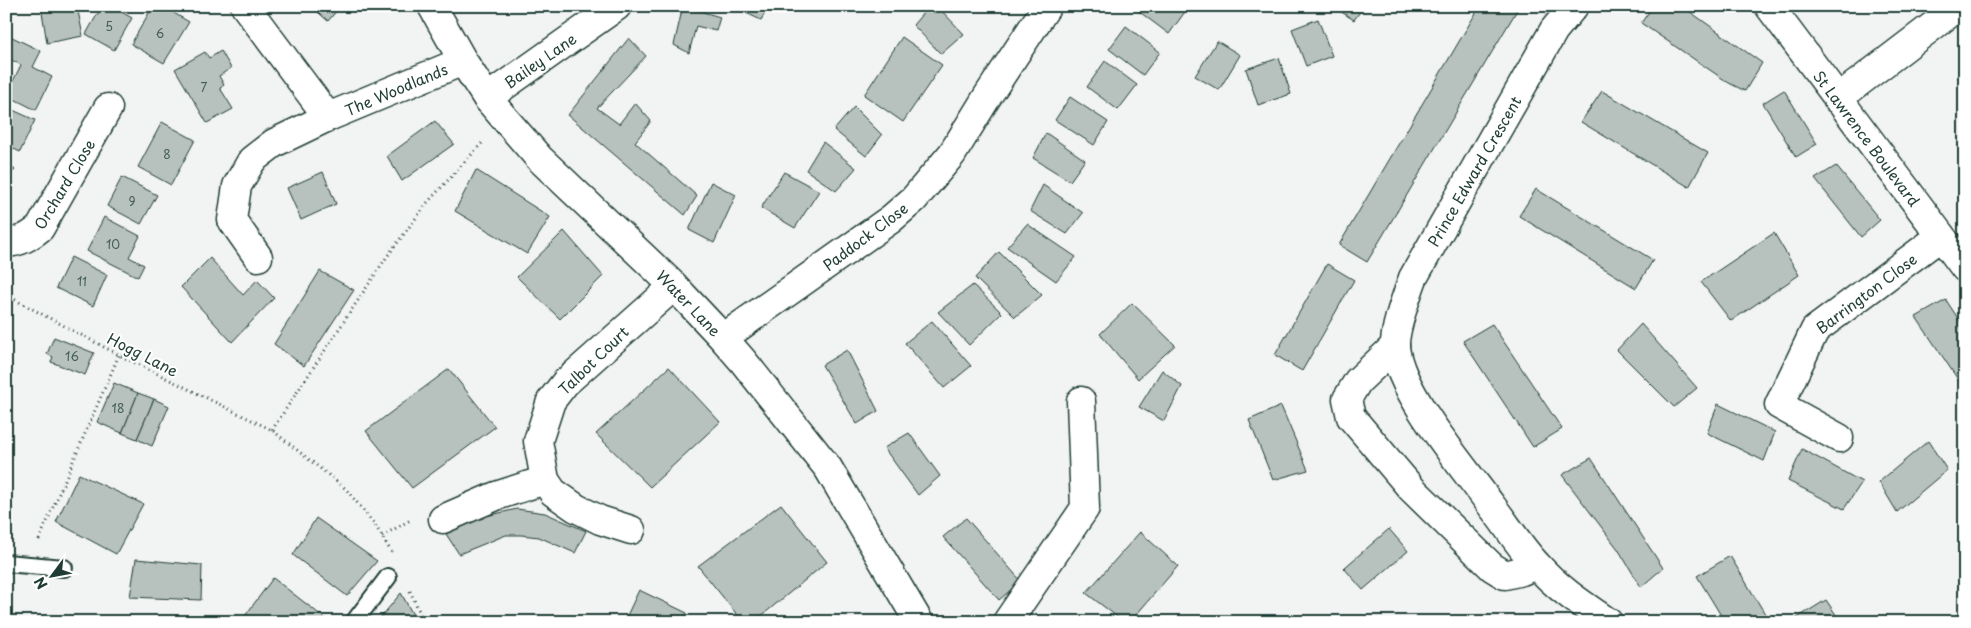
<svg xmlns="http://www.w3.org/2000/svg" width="1971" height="628" font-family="'Playpen Sans',sans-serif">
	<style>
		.building { fill: #b7c1bd; stroke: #1f3d34 }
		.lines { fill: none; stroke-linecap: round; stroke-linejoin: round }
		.lane-casing { stroke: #1f3d34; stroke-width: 20 }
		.street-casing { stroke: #1f3d34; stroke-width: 31 }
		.path { stroke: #1f3d34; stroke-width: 3; stroke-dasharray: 1 4; stroke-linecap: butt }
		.lane { stroke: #fff; stroke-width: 16 }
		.street { stroke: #fff; stroke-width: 28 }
		.labels { text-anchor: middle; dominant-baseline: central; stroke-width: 4; stroke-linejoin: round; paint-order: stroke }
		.number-label { font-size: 12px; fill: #455e56 }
		.street-label { font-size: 15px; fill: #1f3d34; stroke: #fff }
	</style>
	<rect width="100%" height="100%" fill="#f2f3f3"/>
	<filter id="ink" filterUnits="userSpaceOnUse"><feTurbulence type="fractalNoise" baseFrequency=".02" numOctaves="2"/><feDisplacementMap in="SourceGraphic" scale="10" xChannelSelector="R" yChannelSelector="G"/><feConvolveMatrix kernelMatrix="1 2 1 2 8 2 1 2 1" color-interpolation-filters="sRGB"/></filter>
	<g filter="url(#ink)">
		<!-- building -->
		<g class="building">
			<path d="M41 6H77L83 36 47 43Z"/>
			<path d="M102 6H111L132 18 114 50 86 34Z"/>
			<path d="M153 6H162L189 22 164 63 131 44Z"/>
			<path d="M311 6H335L338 9 328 21Z"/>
			<path d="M683 6 720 17 716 31 696 26 689 53 674 45Z"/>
			<path d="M731 6H769L761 20Z"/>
			<path d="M929 6H937L964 34 941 54 913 25Z"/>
			<path d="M1140 6H1184L1187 9 1169 34 1137 10Z"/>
			<path d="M1332 6H1364L1354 20Z"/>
			<path d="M1480 6H1511L1517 10 1367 262 1339 245Z"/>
			<path d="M1653 6H1682L1762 63 1745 91 1729 83 1641 23Z"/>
			<path d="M1318 19 1332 56 1306 66 1292 29Z"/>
			<path d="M1126 26 1160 52 1143 75 1109 49Z"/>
			<path d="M10 36 41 51 33 67 52 77 36 110 6 95 21 65 6 57V44Z"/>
			<path d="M902 37 942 65 903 122 864 95Z"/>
			<path d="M629 38 646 56 597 108 619 124 635 103 651 121 635 142 697 196 685 215 568 115Z"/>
			<path d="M1217 41 1240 55 1219 90 1195 76Z"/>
			<path d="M221 51 231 68 219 76 224 85 220 88 233 109 207 123 175 69 205 52 209 58Z"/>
			<path d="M1279 58 1291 94 1258 105 1246 69Z"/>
			<path d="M1105 61 1137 85 1118 110 1087 87Z"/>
			<path d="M1784 90 1817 144 1796 157 1763 103Z"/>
			<path d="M1602 91 1708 153 1689 187 1581 122Z"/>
			<path d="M1070 97 1108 122 1094 145 1055 120Z"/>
			<path d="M6 107 35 120 20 152 6 145Z"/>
			<path d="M854 107 882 135 866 156 834 130Z"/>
			<path d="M435 121 454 144 402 181 387 156Z"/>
			<path d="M162 122 195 140 171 185 138 167Z"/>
			<path d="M1046 133 1085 160 1070 181 1033 158Z"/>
			<path d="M823 142 856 168 836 191 806 170Z"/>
			<path d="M6 161 15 170 6 179Z"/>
			<path d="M1836 166 1880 220 1861 237 1815 179Z"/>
			<path d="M476 170 550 217 527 254 455 211Z"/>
			<path d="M323 172 336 204 301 220 287 188Z"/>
			<path d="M784 172 819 191 795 228 761 208Z"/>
			<path d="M122 177 157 195 141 224 107 206Z"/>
			<path d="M711 182 736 195 714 243 689 230Z"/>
			<path d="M1043 185 1083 213 1067 234 1030 211Z"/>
			<path d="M1536 189 1653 260 1636 288 1519 216Z"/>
			<path d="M104 217 140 236 129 257 144 265 138 277 87 251Z"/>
			<path d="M1027 224 1076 257 1056 281 1007 247Z"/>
			<path d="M564 231 603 276 560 319 517 277Z"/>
			<path d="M1774 233 1799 275 1731 321 1701 282Z"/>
			<path d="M999 252 1042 295 1015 317 975 278Z"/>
			<path d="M71 257 107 275 93 306 56 288Z"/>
			<path d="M210 258 243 295 257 280 274 298 232 342 181 287Z"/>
			<path d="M1327 264 1354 280 1302 371 1275 355Z"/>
			<path d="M320 271 354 290 304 366 274 344Z"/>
			<path d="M973 285 1002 313 969 345 938 312Z"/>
			<path d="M1946 300 1965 329V390L1916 317Z"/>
			<path d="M1132 303 1175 345 1138 379 1100 334Z"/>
			<path d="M932 321 971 366 944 388 905 343Z"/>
			<path d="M1492 324 1562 429 1533 447 1463 341Z"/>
			<path d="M1641 324 1697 388 1674 407 1617 350Z"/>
			<path d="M54 337 94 353 85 375 51 362 53 357 47 354Z"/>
			<path d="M847 350 878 411 857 424 822 365Z"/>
			<path d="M669 367 720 422 650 487 596 434Z"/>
			<path d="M449 369 495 427 412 488 366 431Z"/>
			<path d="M1162 370 1182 386 1164 421 1139 407Z"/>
			<path d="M114 383 138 393 122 433 97 422Z"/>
			<path d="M138 393 154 399 137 439 122 433Z"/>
			<path d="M154 399 169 406 152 446 137 439Z"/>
			<path d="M1718 404 1775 432 1764 461 1707 433Z"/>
			<path d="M1281 406 1308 470 1273 480 1249 420Z"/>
			<path d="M909 433 940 476 918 495 884 448Z"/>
			<path d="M1928 441 1947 470 1897 512 1879 482Z"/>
			<path d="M1802 449 1862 482 1844 509 1788 481Z"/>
			<path d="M1591 458 1663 568 1641 587 1618 549 1562 475Z"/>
			<path d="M79 474 143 504 116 554 56 522Z"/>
			<path d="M6 504 13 508 6 523Z"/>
			<path d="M781 504 827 562 754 622H743L698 566Z"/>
			<path d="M517 509 545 513 586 531 575 553 539 537 521 535H506L459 554 446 534 486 516Z"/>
			<path d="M316 518 377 561 347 596 293 555Z"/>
			<path d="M966 518 1021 581 999 600 943 537Z"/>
			<path d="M1389 529 1408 551 1363 590 1344 568Z"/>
			<path d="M1140 532 1178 566 1130 622H1124L1086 593Z"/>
			<path d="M1730 556 1770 622H1725L1697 576Z"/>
			<path d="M136 559 202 565 201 600 130 597Z"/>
			<path d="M273 578 327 620 325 622 242 620Z"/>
			<path d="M639 590 687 613 682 622H624Z"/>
			<path d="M401 593 417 622H377Z"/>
			<path d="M1826 600 1841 622 1792 621Z"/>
		</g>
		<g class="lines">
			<defs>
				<g id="lane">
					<path d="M6 563 64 568"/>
					<path d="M354 622 388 577"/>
				</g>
				<g id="street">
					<path d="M245 6 328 117"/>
					<path d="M432 6 463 61 487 98 505 119 540 159 674 286 723 338 743 361 828 468 919 622"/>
					<path d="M1574 6 1554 30 1413 278C1407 295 1394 329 1395 347 1400 394 1463 466 1491 505 1506 524 1520 547 1537 565 1557 588 1583 605 1608 622"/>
					<path d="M1769 6 1965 268"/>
					<path d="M487 98 617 6"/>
					<path d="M1837 99 1959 6"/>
					<path d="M6 243C20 242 29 237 40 228L108 108"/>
					<path d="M258 257 232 220 237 186 252 160 274 143 328 117 463 61"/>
					<path d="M723 338 891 219 914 199 952 154 987 97 1047 6"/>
					<path d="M1395 346 1358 381 1347 399 1351 417 1411 488 1492 567 1505 575 1522 571 1536 565"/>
					<path d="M1839 438 1779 405 1815 330 1941 236"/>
					<path d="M443 519 496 496 545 480"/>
					<path d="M631 530 600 520 576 508 553 492 545 480 538 441 551 401 565 383 674 286"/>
					<path d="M1007 622 1085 508 1081 401"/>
				</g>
			</defs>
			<!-- lane casing -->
			<use href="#lane" class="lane-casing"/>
			<!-- street casing -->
			<use href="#street" class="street-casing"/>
			<!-- path -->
			<g class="path">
				<path d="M6 295 119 355 272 430 346 489 375 525 392 553"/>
				<path d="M272 430 386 258 427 203 484 141"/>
				<path d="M382 536 412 519"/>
				<path d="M39 540 119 355"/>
				<path d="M410 591 424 622"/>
			</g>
			<!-- lane -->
			<use href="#lane" class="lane"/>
			<!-- street -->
			<use href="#street" class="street"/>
		</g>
	</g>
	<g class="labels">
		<!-- number labels -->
		<g class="number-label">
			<text x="109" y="26">5</text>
			<text x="160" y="33">6</text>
			<text x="204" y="87">7</text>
			<text x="167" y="154">8</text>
			<text x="132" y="201">9</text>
			<text x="113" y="244">10</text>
			<text x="82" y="281">11</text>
			<text x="72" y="356">16</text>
			<text x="118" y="408">18</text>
		</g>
		<!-- street labels -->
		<g class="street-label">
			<text transform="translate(540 60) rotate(-35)">Bailey Lane</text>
			<text transform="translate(396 89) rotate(-23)">The Woodlands</text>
			<text transform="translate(1867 138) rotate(53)">St Lawrence Boulevard</text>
			<text transform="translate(1474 171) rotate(-60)">Prince Edward Crescent</text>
			<text transform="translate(64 184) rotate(-59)">Orchard Close</text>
			<text transform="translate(865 236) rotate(-37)">Paddock Close</text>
			<text transform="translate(1866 293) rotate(-37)">Barrington Close</text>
			<text transform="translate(689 303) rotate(46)">Water Lane</text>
			<text transform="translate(143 354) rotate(27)">Hogg Lane</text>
			<text transform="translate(593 360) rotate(-44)">Talbot Court</text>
		</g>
	</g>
	<!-- margin -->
	<rect width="1971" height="628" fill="none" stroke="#fff" stroke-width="25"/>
	<rect x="12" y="12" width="1946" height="603" fill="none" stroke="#1f3d34" stroke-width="2" filter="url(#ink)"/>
	<!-- north arrow -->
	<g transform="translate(52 576) rotate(238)" stroke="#ffffff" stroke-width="4" paint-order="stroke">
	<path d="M0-4L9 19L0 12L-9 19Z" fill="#1f3d34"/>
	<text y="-8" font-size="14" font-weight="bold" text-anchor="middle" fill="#1f3d34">N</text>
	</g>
</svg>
